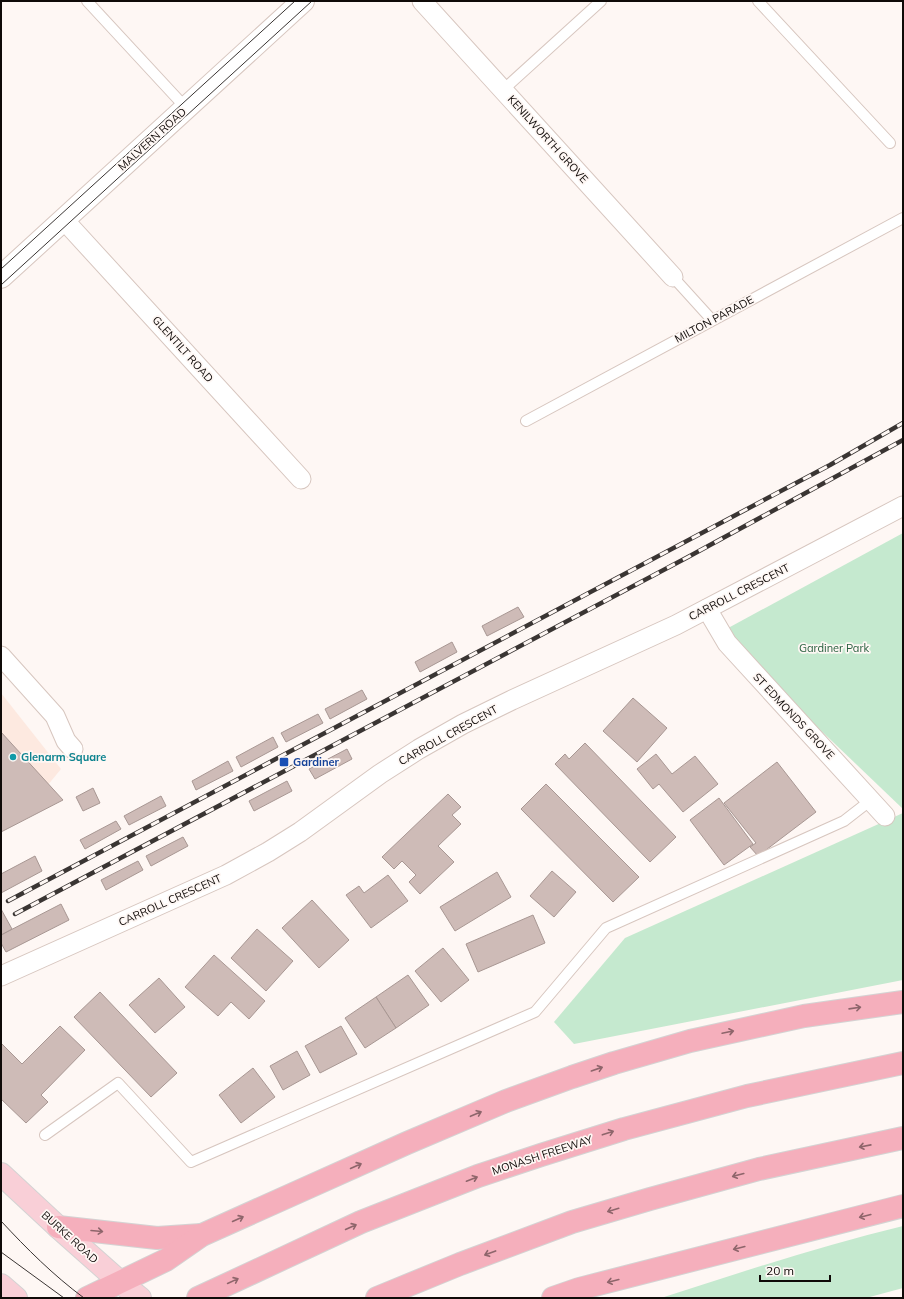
<svg xmlns="http://www.w3.org/2000/svg" width="904" height="1299" font-family="Mulish,sans-serif">
	<style>
		.built { fill: #fde9e0 }
		.green { fill: #c5e9cf }
		.building { fill: #cebbb7; stroke: #a89793 }
		.lines { fill: none; stroke-linecap: round; stroke-linejoin: round }
		.service-casing { stroke: #d7c6bf; stroke-width: 12 }
		.minor-casing { stroke: #d7c6bf; stroke-width: 21 }
		.secondary-casing { stroke: #d7c6bf; stroke-width: 24 }
		.primary-casing { stroke: #d4d3d3; stroke-width: 24 }
		.motorway-casing { stroke: #d4d3d3; stroke-width: 24 }
		.service { stroke: #fff; stroke-width: 10 }
		.minor { stroke: #fff; stroke-width: 19 }
		.secondary { stroke: #fff; stroke-width: 22 }
		.primary { stroke: #f9cfd7; stroke-width: 22 }
		.motorway { stroke: #f5afbc; stroke-width: 22 }
		.tram { stroke: #3a3533; stroke-width: 1 }
		.rail-casing { stroke: #3a3533; stroke-width: 4.5 }
		.rail { stroke: #fef7f4; stroke-width: 3; stroke-dasharray: 9; stroke-linecap: butt }
		.oneway { stroke: #8e656b }
		.culture-dot { fill: #0f9aa8; stroke: #fef7f4; stroke-width: 1.5 }
		.transit-dot { fill: #1a4fb4; stroke: #fef7f4; stroke-width: 1.5 }
		.labels { text-anchor: middle; dominant-baseline: central; stroke-width: 3.5; stroke-linejoin: round; paint-order: stroke }
		.street-label { font-size: 11px; fill: #0f0a08; stroke: #fef7f4 }
		.park-label { font-size: 11px; fill: #245d3b; stroke: #fef7f4 }
		.culture-label { font-size: 11px; font-weight: bold; fill: #0d838f; stroke: #fef7f4; text-anchor: start }
		.transit-label { font-size: 11px; font-weight: bold; fill: #164399; stroke: #fef7f4; text-anchor: start }
	</style>
	<rect width="100%" height="100%" fill="#fef7f4"/>
	<!-- built -->
	<path class="built" d="M1 693 61 769 19 820 1 829Z"/>
	<!-- green -->
	<g class="green">
		<path d="M903 533V809L719 633Z"/>
		<path d="M903 813V980L574 1044 554 1022 625 938Z"/>
		<path d="M903 1226V1288L866 1298H661C741 1272 821 1246 903 1226Z"/>
	</g>
	<!-- building -->
	<g class="building">
		<path d="M518 607 524 617 487 636 482 626Z"/>
		<path d="M452 642 457 652 420 672 415 662Z"/>
		<path d="M362 690 367 699 330 719 325 709Z"/>
		<path d="M633 698 667 728 637 762 603 731Z"/>
		<path d="M318 714 323 723 286 742 281 733Z"/>
		<path d="M1 732 63 800 1 832Z"/>
		<path d="M273 737 278 747 241 767 236 757Z"/>
		<path d="M585 743 676 837 650 862 555 764 565 754 569 759Z"/>
		<path d="M347 749 352 759 315 779 309 769Z"/>
		<path d="M656 754 672 774 695 756 718 784 683 812 659 784 653 789 637 769Z"/>
		<path d="M228 761 233 771 196 790 192 781Z"/>
		<path d="M777 762 816 812 758 856 750 847 756 843 724 803Z"/>
		<path d="M287 781 292 791 254 811 249 801Z"/>
		<path d="M546 784 639 877 613 902 521 809Z"/>
		<path d="M93 788 100 803 83 811 76 797Z"/>
		<path d="M448 794 461 807 452 815 461 824 438 846 454 862 420 894 409 882 416 875 402 861 394 869 382 857Z"/>
		<path d="M161 796 166 806 129 825 124 816Z"/>
		<path d="M719 798 753 844 724 865 690 820Z"/>
		<path d="M116 821 121 829 85 849 80 840Z"/>
		<path d="M183 837 188 846 151 866 146 856Z"/>
		<path d="M35 856 42 871 1 893V874Z"/>
		<path d="M138 861 143 870 106 890 101 880Z"/>
		<path d="M552 871 576 892 554 917 530 896Z"/>
		<path d="M497 872 511 897 455 931 440 907Z"/>
		<path d="M388 875 408 901 371 928 346 895 359 886 364 893Z"/>
		<path d="M312 900 349 940 319 968 282 928Z"/>
		<path d="M61 904 69 920 6 952 1 943V935Z"/>
		<path d="M1 909 12 929 1 935Z"/>
		<path d="M533 915 545 943 478 972 466 944Z"/>
		<path d="M257 929 293 961 266 991 231 958Z"/>
		<path d="M443 948 469 980 441 1002 415 971Z"/>
		<path d="M214 955 265 1001 249 1019 231 1002 218 1016 185 987Z"/>
		<path d="M408 975 429 1005 396 1028 376 997Z"/>
		<path d="M159 978 185 1007 155 1033 129 1005Z"/>
		<path d="M100 992 177 1073 151 1097 74 1017Z"/>
		<path d="M376 997 396 1028 365 1048 345 1018Z"/>
		<path d="M60 1026 85 1050 41 1095 48 1102 26 1123 1 1099V1043L22 1064Z"/>
		<path d="M341 1026 357 1054 320 1073 305 1046Z"/>
		<path d="M297 1051 310 1075 283 1090 270 1066Z"/>
		<path d="M253 1068 275 1097 241 1123 219 1095Z"/>
	</g>
	<g class="lines">
		<defs>
			<g id="service">
				<path d="M87 1 186 108"/>
				<path d="M758 1 890 143"/>
				<path d="M503 90 601 1"/>
				<path d="M673 277 712 320"/>
				<path d="M526 421 903 218"/>
				<path d="M45 1135 118 1083 191 1162 535 1012 606 928 844 821 871 800"/>
			</g>
			<g id="minor">
				<path d="M422 1 673 277"/>
				<path d="M64 220 301 479"/>
				<path d="M707 609 727 643 885 816"/>
				<path d="M1 656 55 716 66 741 73 749"/>
				<path d="M1 976 226 875 268 852 300 832 380 774 419 749 463 724 512 700 676 625 903 506"/>
			</g>
			<path id="secondary" d="M1 277 303 1"/>
			<g id="primary">
				<path d="M1 1174 58 1227 120 1282 140 1298"/>
				<path d="M1 1285 16 1298"/>
			</g>
			<g id="motorway">
				<path d="M58 1227 157 1238 201 1235"/>
				<path d="M87 1298 166 1260 202 1235 407 1143 506 1101 572 1077 614 1063 690 1041 804 1016 903 1002"/>
				<path d="M198 1298 361 1222 478 1176 541 1155 624 1129 747 1096 903 1063"/>
				<path d="M377 1298 460 1264 572 1222 650 1199 759 1169 903 1138"/>
				<path d="M553 1298 579 1289 903 1206"/>
			</g>
		</defs>
		<!-- service casing -->
		<use href="#service" class="service-casing"/>
		<!-- minor casing -->
		<use href="#minor" class="minor-casing"/>
		<!-- secondary casing -->
		<use href="#secondary" class="secondary-casing"/>
		<!-- primary casing -->
		<use href="#primary" class="primary-casing"/>
		<!-- motorway casing -->
		<use href="#motorway" class="motorway-casing"/>
		<!-- service -->
		<use href="#service" class="service"/>
		<!-- minor -->
		<use href="#minor" class="minor"/>
		<!-- secondary -->
		<use href="#secondary" class="secondary"/>
		<!-- primary -->
		<use href="#primary" class="primary"/>
		<!-- motorway -->
		<use href="#motorway" class="motorway"/>
		<!-- tram -->
		<g class="tram">
			<path d="M1 269 295 1"/>
			<path d="M1 285 312 1"/>
			<path d="M1 1221C27 1249 53 1275 84 1298"/>
			<path d="M1 1252 64 1298"/>
		</g>
		<defs>
			<g id="rail">
				<path d="M8 901 830 465 903 423"/>
				<path d="M15 914 688 557 903 440"/>
			</g>
		</defs>
		<!-- rail casing -->
		<use href="#rail" class="rail-casing"/>
		<!-- rail -->
		<use href="#rail" class="rail"/>
	</g>
	<!-- one-way arrows -->
	<defs><path id="oneway-shaft" d="M-6 0H5M1.5-3L5.5 0L1.5 3" fill="none" stroke-width="1.6" stroke-linecap="round" stroke-linejoin="round"/></defs>
	<g class="oneway">
		<use href="#oneway-shaft" transform="translate(855 1008) rotate(-8)"/>
		<use href="#oneway-shaft" transform="translate(728 1032) rotate(-12)"/>
		<use href="#oneway-shaft" transform="translate(597 1069) rotate(-19)"/>
		<use href="#oneway-shaft" transform="translate(476 1114) rotate(-23)"/>
		<use href="#oneway-shaft" transform="translate(608 1133) rotate(-18)"/>
		<use href="#oneway-shaft" transform="translate(865 1146) rotate(169)"/>
		<use href="#oneway-shaft" transform="translate(356 1166) rotate(-24)"/>
		<use href="#oneway-shaft" transform="translate(738 1175) rotate(165)"/>
		<use href="#oneway-shaft" transform="translate(472 1179) rotate(-21)"/>
		<use href="#oneway-shaft" transform="translate(613 1210) rotate(163)"/>
		<use href="#oneway-shaft" transform="translate(865 1216) rotate(166)"/>
		<use href="#oneway-shaft" transform="translate(238 1219) rotate(-24)"/>
		<use href="#oneway-shaft" transform="translate(351 1227) rotate(-24)"/>
		<use href="#oneway-shaft" transform="translate(97 1231) rotate(5)"/>
		<use href="#oneway-shaft" transform="translate(739 1248) rotate(166)"/>
		<use href="#oneway-shaft" transform="translate(490 1253) rotate(160)"/>
		<use href="#oneway-shaft" transform="translate(233 1281) rotate(-25)"/>
		<use href="#oneway-shaft" transform="translate(613 1281) rotate(166)"/>
	</g>
	<!-- markers -->
	<circle class="culture-dot" cx="13" cy="757" r="4"/>
	<rect class="transit-dot" x="279" y="757" width="10" height="10" rx="2"/>
	<g class="labels">
		<!-- street labels -->
		<g class="street-label">
			<text transform="translate(152 139) rotate(-42)">MALVERN ROAD</text>
			<text transform="translate(548 139) rotate(48)">KENILWORTH GROVE</text>
			<text transform="translate(714 319) rotate(-28)">MILTON PARADE</text>
			<text transform="translate(183 349) rotate(48)">GLENTILT ROAD</text>
			<text transform="translate(739 592) rotate(-27)">CARROLL CRESCENT</text>
			<text transform="translate(794 716) rotate(47)">ST EDMONDS GROVE</text>
			<text transform="translate(448 735) rotate(-29)">CARROLL CRESCENT</text>
			<text transform="translate(170 900) rotate(-24)">CARROLL CRESCENT</text>
			<text transform="translate(542 1155) rotate(-18)">MONASH FREEWAY</text>
			<text transform="translate(70 1237) rotate(42)">BURKE ROAD</text>
		</g>
		<!-- park labels -->
		<g class="park-label">
			<text x="834" y="648">Gardiner Park</text>
		</g>
		<!-- culture labels -->
		<g class="culture-label">
			<text x="21" y="757">Glenarm Square</text>
		</g>
		<!-- transit labels -->
		<g class="transit-label">
			<text x="293" y="762">Gardiner</text>
		</g>
	</g>
	<!-- border -->
	<rect width="904" height="1299" fill="none" stroke="#0f0a08" stroke-width="4"/>
	<!-- scale -->
	<path d="M760 1275v6h70v-6" fill="none" stroke="#0f0a08" stroke-width="2"/>
	<text x="766" y="1275" font-size="12" fill="#0f0a08" stroke="#fef7f4" stroke-width="3" paint-order="stroke">20 m</text>
</svg>
